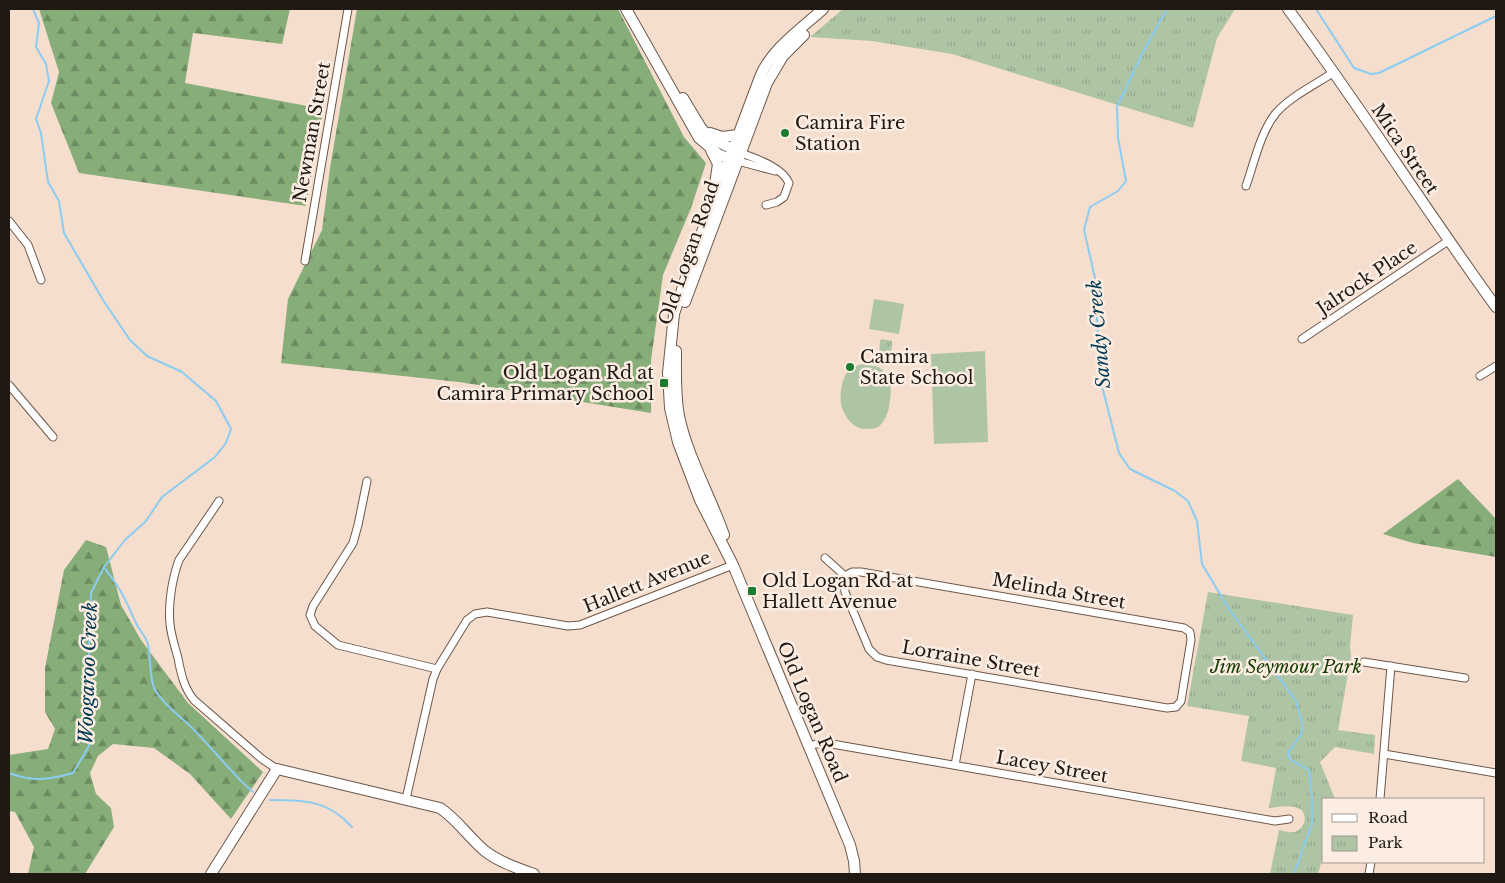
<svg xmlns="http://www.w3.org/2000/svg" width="1505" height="883" font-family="'Libre Baskerville',serif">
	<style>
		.forest { fill: url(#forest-firs) }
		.park { fill: url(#park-tufts) }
		.garden { fill: #aec5a5 }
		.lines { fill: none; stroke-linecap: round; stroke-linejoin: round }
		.stream { stroke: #8bccf1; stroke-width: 2 }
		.street-casing { stroke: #6c584a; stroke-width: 9 }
		.secondary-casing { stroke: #6c584a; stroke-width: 12 }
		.street { stroke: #fff; stroke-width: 7 }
		.secondary { stroke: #fff; stroke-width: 10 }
		.poi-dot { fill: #197c2f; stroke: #fcede3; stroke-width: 2 }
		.labels { text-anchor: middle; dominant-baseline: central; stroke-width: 5; stroke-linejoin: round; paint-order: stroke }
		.poi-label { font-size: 18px; fill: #201812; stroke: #fcede3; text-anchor: start }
		.street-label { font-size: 18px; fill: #201812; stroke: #fcede3 }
		.park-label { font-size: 18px; font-style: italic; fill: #173c04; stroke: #fcede3 }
		.water-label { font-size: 19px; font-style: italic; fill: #003951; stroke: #fcede3 }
	</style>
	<defs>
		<pattern id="forest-firs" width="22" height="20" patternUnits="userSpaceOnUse" patternTransform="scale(1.25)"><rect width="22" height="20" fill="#87ad79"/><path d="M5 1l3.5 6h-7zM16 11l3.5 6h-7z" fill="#6e8c62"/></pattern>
		<pattern id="park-tufts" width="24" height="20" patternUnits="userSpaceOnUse" patternTransform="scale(1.25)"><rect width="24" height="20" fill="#aec5a5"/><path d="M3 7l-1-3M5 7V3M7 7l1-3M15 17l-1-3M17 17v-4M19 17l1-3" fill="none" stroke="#95a88d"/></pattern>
	</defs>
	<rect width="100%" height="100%" fill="#f6dece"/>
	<!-- forest -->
	<g class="forest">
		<path d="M39 9H290L282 44 193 33 185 83 323 109 306 206 79 173 51 103 59 72Z"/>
		<path d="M357 9H618L684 137 706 163 691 208 663 275 651 360V413L459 382 281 363 288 299 322 230 330 168Z"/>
		<path d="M1458 479 1496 519V557L1413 543 1383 534Z"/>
		<path d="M86 540 106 547 121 605 141 640 188 703 263 772 231 819 190 774 154 748 113 744 98 756 90 773 96 794 111 808 114 827 85 874H28L34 847 15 812 9 811V755L48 749 55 729 45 712V668L64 570Z"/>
	</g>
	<!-- park -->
	<g class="park">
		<path d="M843 9H1235L1217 38 1193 128 952 54 872 41 810 37Z"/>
		<path d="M881 339 892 341 891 356 889 357 879 355 880 341Z"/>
		<path d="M1208 592 1353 615 1350 646 1351 657 1338 730 1375 735 1374 754 1335 747 1320 762 1335 799H1324V852L1318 874H1270L1279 830C1284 831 1290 833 1295 832 1304 829 1309 815 1300 809 1292 804 1278 807 1269 808L1276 768 1241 761 1249 716 1187 706Z"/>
	</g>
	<!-- garden -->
	<g class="garden">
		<path d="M874 299 904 304 899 334 869 329Z"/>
		<path d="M985 351 988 442 934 444 931 354Z"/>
		<path d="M862 364C890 364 894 384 889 407 888 413 884 423 878 427 874 429 868 429 863 429 852 427 846 418 842 408 839 399 841 382 846 374 850 368 856 366 862 364Z"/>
	</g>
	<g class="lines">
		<!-- stream -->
		<g class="stream">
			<path d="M1167 9 1143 52 1117 107 1118 138 1126 181 1118 191 1090 207 1084 230 1095 278 1100 378 1119 453 1130 469 1175 491 1188 501 1197 521 1202 564 1229 609 1296 701 1303 726 1300 736 1289 751 1288 756 1291 760 1309 770 1312 798V824L1294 874"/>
			<path d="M1316 9 1354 68 1371 74 1379 73 1496 16"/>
			<path d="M105 569C122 589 126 602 137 625 141 632 147 638 148 645 151 659 149 678 155 690 165 707 182 717 195 731 215 751 232 774 253 792"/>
			<path d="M9 773C33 782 48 780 73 773L89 746 88 710 85 688 88 674 91 593 104 567 125 540 146 521 162 497 215 457 226 443 231 429 216 401 182 372 147 356 130 340 103 300 64 233 59 201 48 182 41 133 36 119 49 81 46 64 36 47 39 23 33 9"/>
			<path d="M270 800C304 800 328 800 352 827"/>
		</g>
		<defs>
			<g id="street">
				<path d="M741 153C757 159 782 167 789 183L784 197 777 202 766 205"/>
				<path d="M738 161 775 171"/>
				<path d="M1246 186C1254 163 1261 131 1276 113 1291 96 1315 85 1334 72"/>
				<path d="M9 221 28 245 41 280"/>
				<path d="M305 261 348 9"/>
				<path d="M1302 339 1448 241"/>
				<path d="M1480 376 1496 366"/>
				<path d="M9 385 53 437"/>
				<path d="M367 481 358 525 353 543 313 606 310 615 315 626 338 645 437 669"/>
				<path d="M219 501 179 560C172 579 168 604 170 624 171 635 175 647 178 658 181 674 184 688 194 700L262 759 277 769"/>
				<path d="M825 558 845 576 844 584 845 592 869 649 877 657 886 660 1167 708 1176 707 1181 701 1191 640 1190 632 1184 628 861 572H852L845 576"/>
				<path d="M1364 662 1465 678"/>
				<path d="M809 746 816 744H832L1275 821 1289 819"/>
				<path d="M1384 754 1496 773"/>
				<path d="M955 765 972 674"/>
				<path d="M406 799 433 679 437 669 467 620 475 614 487 612 568 626 580 625 733 565"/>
				<path d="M1380 799 1391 666"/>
				<path d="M1369 874 1371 862"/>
			</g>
			<g id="secondary">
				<path d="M626 9 699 138 718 154 735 161"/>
				<path d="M823 9C801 29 771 49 760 77L693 256 674 314 668 373 670 408 678 442 700 500 733 565 850 845 854 861 855 874"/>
				<path d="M1288 9C1360 106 1425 209 1496 307"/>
				<path d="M683 98 701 128 710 138 739 152"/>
				<path d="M710 133 722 137 738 135"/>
				<path d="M711 150 718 164 715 184"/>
				<path d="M685 302 767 83 783 56 804 35"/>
				<path d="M676 351C676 372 675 395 679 416 688 458 710 495 724 535"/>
				<path d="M211 874 277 769 440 808C458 820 469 838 485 851 499 862 517 868 534 874"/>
			</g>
		</defs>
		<!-- street casing -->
		<use href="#street" class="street-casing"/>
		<!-- secondary casing -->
		<use href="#secondary" class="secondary-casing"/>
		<!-- street -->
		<use href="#street" class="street"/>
		<!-- secondary -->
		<use href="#secondary" class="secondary"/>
	</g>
	<!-- markers -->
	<g class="poi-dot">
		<circle cx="785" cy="133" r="5"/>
		<circle cx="850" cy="367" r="5"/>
		<rect x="659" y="378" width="10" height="10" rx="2.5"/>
		<rect x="747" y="586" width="10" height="10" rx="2.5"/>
	</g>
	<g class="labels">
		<!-- poi labels -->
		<g class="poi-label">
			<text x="795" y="123">Camira Fire<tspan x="795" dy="21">Station</tspan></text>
			<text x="860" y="357">Camira<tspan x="860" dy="21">State School</tspan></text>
			<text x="654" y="373" text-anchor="end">Old Logan Rd at<tspan x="654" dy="21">Camira Primary School</tspan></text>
			<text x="762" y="581">Old Logan Rd at<tspan x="762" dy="21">Hallett Avenue</tspan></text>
		</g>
		<!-- street labels -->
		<g class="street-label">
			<text transform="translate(312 132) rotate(-80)">Newman Street</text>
			<text transform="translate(1405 149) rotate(56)">Mica Street</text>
			<text transform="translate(689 253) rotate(-71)">Old Logan Road</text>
			<text transform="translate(1367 278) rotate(-34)">Jalrock Place</text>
			<text transform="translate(647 582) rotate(-22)">Hallett Avenue</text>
			<text transform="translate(1059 591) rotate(10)">Melinda Street</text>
			<text transform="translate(971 659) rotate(10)">Lorraine Street</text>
			<text transform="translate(812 712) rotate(67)">Old Logan Road</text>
			<text transform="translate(1052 767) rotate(10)">Lacey Street</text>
		</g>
		<!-- park labels -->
		<g class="park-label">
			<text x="1286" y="667">Jim Seymour Park</text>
		</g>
		<!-- water labels -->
		<g class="water-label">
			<text transform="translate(1099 334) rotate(-95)">Sandy Creek</text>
			<text transform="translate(88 673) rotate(-88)">Woogaroo Creek</text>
		</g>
	</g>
	<!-- border -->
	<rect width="1505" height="883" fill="none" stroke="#201812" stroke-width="20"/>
	<!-- legend -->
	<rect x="1322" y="798" width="162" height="65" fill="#fcede3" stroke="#a4988f"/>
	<rect x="1332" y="814" width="25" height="8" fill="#ffffff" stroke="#a4988f"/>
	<text x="1368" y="823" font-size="15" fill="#201812">Road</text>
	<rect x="1332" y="836" width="25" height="15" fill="url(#park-tufts)" stroke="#a4988f"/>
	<text x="1368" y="848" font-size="15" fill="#201812">Park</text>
</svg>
